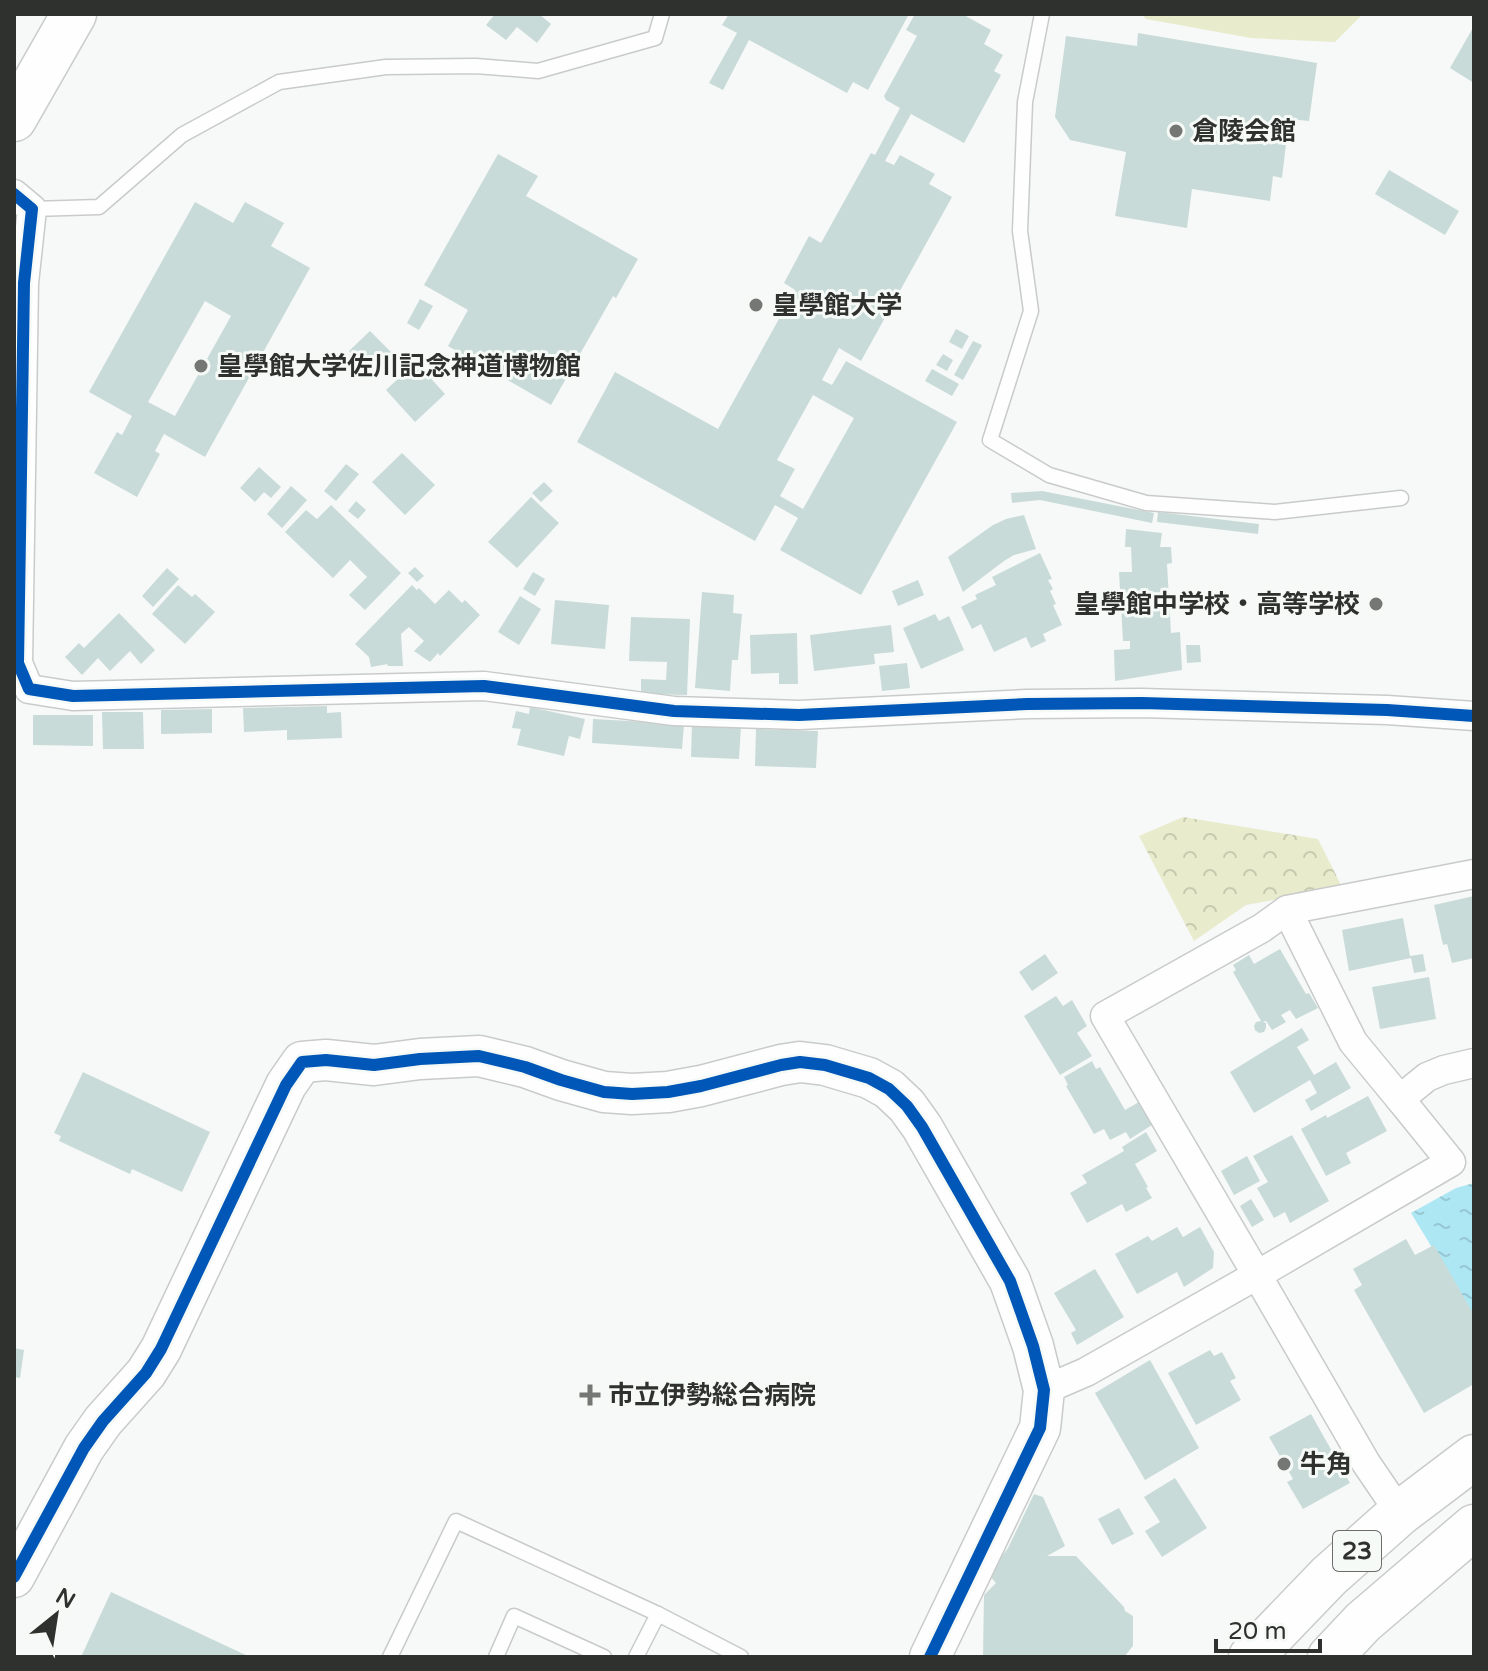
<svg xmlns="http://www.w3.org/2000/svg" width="1488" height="1671" font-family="'Varela Round','Noto Sans JP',sans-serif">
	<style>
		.grass { fill: #e9ebcd }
		.park { fill: url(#park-crowns) }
		.water { fill: url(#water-ripples) }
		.building { fill: #c9dbd9; fill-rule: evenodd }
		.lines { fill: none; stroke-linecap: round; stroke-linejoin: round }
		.lane-casing { stroke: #c9cbca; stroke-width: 17 }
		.street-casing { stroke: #c9cbca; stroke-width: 31 }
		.secondary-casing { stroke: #c9cbca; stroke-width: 43 }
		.primary-casing { stroke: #c9cbca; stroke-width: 47 }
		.highway-casing { stroke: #c9cbca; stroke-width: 47 }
		.lane { stroke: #fefefe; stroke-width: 14 }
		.street { stroke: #fefefe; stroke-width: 28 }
		.secondary { stroke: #fefefe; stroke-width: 40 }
		.primary { stroke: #fefefe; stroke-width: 44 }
		.highway { stroke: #fefefe; stroke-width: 44 }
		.cycleway-casing { stroke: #f5faf7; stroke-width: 17 }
		.cycleway { stroke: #0057b8; stroke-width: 12 }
		.poi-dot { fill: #757775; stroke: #f5faf7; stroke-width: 3 }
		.labels { text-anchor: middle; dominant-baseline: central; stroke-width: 6; stroke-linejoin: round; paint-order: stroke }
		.shield { fill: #f5faf7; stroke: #6a6d6b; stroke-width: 2 }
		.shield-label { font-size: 24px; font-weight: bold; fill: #2f312f }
		.poi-label { font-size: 26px; font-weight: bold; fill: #2f312f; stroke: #f5faf7; text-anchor: start }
	</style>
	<defs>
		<pattern id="park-crowns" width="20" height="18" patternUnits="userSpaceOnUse" patternTransform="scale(2)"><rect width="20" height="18" fill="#e9ebcd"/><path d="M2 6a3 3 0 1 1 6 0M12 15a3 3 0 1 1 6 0" fill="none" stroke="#c8cab0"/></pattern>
		<pattern id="water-ripples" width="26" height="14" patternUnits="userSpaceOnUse" patternTransform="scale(2)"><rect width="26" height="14" fill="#aee7f4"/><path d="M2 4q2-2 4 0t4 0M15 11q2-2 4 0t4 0" fill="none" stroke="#96c7d2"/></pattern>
	</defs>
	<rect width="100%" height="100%" fill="#f6f9f7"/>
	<!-- grass -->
	<path class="grass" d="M1142 14H1363L1335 42 1251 38 1146 19Z"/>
	<!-- park -->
	<path class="park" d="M1183 817 1318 839 1342 887 1246 905 1194 941 1139 836Z"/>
	<!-- water -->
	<path class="water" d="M1474 1183V1317L1411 1213 1456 1188Z"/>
	<!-- building -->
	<g class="building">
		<path d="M495 14H539L551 24 537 43 517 27 506 40 486 25Z"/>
		<path d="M729 14H909L868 90 853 82 847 93 749 40 723 90 709 83 737 33 722 25Z"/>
		<path d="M915 14H962L991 30 984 44 1003 55 994 71 1001 75 964 143 911 114 885 161 894 165 900 155 935 174 929 184 952 197 861 361 839 348 822 380 832 385 846 361 957 422 861 595 780 550 798 518 775 505 755 541 577 442 615 372 718 429 795 290 784 283 809 236 821 243 871 153 875 155 900 108 886 100 884 96 917 36 906 30ZM813 395 854 418 803 509 780 496 795 469 777 460Z"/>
		<path d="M1474 26V83L1450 68Z"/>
		<path d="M1138 33 1317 63 1309 121 1289 119 1282 178 1273 176 1270 201 1192 189 1187 228 1115 216 1126 152 1070 140 1055 117 1066 36 1137 46Z"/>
		<path d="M498 154 538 176 526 196 638 259 616 298 613 296 551 405 448 346 468 310 424 285Z"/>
		<path d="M1389 170 1459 211 1445 235 1375 194Z"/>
		<path d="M195 202 233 223 245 202 284 223 271 246 310 268 205 457 164 434 155 451 160 454 137 497 94 473 117 432 122 435 132 416 89 392ZM205 301 231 316 175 416 148 402Z"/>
		<path d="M420 299 433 306 419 330 407 323Z"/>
		<path d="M956 329 969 336 962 349 949 342Z"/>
		<path d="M370 331 393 354 371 375 349 351Z"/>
		<path d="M973 341 982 345 963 380 954 375Z"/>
		<path d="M943 354 953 360 947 371 936 365Z"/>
		<path d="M416 362 445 394 415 422 386 390Z"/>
		<path d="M932 369 959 384 952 396 925 381Z"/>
		<path d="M402 453 435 485 405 515 372 482Z"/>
		<path d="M346 464 359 474 336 501 324 491Z"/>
		<path d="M259 467 281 487 271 498 264 492 255 502 240 488Z"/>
		<path d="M544 482 553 491 541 502 532 493Z"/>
		<path d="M291 486 307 500 282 528 267 514Z"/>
		<path d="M1042 491 1154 513 1152 523 1040 500 1012 503 1011 493Z"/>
		<path d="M531 497 559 523 517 568 488 542Z"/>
		<path d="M356 501 366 510 358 519 348 511Z"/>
		<path d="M331 505 401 573 365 610 349 595 367 577 350 560 333 578 285 532 306 510 317 519Z"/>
		<path d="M1158 512 1259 524 1258 534 1157 522Z"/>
		<path d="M1024 515 1036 549 1014 555 1004 561 963 592 948 557 993 525 1006 519Z"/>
		<path d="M1126 529 1162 533 1160 547H1171L1172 563 1167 564 1171 633 1180 632 1182 670 1115 681 1114 650 1130 649V641H1123L1119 572H1132L1131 547H1125Z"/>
		<path d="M1040 553 1052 579 1048 580 1053 589 1050 591 1056 604 1053 605 1062 625 1043 634 1046 641 1031 648 1026 637 994 652 981 624 972 629 961 607 977 599 975 595 996 585 992 577Z"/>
		<path d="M415 567 424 576 417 582 408 573Z"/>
		<path d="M167 568 179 579 153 607 142 596Z"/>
		<path d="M533 572 545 579 535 596 523 589Z"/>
		<path d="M918 580 924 595 898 606 892 591Z"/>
		<path d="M178 585 192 597 195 594 215 612 185 644 152 614Z"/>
		<path d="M412 585 417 590 419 588 435 604 449 590 462 603 465 600 480 615 440 656 438 653 430 662 414 651 424 641 409 627 401 634 403 666H387L388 664 371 667 369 657 355 644Z"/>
		<path d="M702 592 734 595 733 613 742 614 738 660H732L730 691 695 688Z"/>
		<path d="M520 596 541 609 519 645 498 632Z"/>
		<path d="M555 600 609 605 605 649 551 644Z"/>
		<path d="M119 613 155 650 141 664 130 651 110 671 98 658 82 675 65 657 79 643 84 648Z"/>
		<path d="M935 614 939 621 949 616 964 650 921 669 903 628Z"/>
		<path d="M631 617 690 619 687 695 641 694V679L666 680 667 662 629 661Z"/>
		<path d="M891 625 894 652 874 654 875 664 814 671 810 635Z"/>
		<path d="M797 633 798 684H779V673L751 674 750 635Z"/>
		<path d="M1186 645H1200L1201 662 1187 663Z"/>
		<path d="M907 663 910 688 882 691 879 666Z"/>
		<path d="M327 706V713L341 712 342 738 287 740V730L244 732 243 708Z"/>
		<path d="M530 707 585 719 580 739 569 736 564 756 517 745 521 729 512 728 516 711 529 714Z"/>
		<path d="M212 709V733L161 734V710Z"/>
		<path d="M102 712H143L144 749H103Z"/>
		<path d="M33 715H93V746L33 745Z"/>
		<path d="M593 719 684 724 682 749 592 743Z"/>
		<path d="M692 723 741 726 739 759 691 757Z"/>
		<path d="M756 729 818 731 816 768 755 766Z"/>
		<path d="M1474 896V958L1452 963 1447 944 1443 945 1434 905Z"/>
		<path d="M1403 918 1410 956 1423 954 1426 971 1414 973 1411 958 1349 971 1342 930Z"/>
		<path d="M1280 949 1306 994 1309 993 1318 1008 1296 1019 1290 1010 1281 1015 1286 1022 1272 1030 1266 1021 1263 1022 1266 1023V1028L1264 1032 1259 1033 1255 1030 1254 1026 1256 1022 1261 1021 1233 972 1236 970 1233 965 1249 955 1254 964Z"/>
		<path d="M1045 954 1058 973 1032 991 1019 972Z"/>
		<path d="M1429 977 1436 1019 1380 1029 1372 987Z"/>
		<path d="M1056 996 1063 1006 1072 1000 1087 1026 1077 1033 1092 1056 1060 1075 1024 1016Z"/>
		<path d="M1302 1028 1309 1040 1297 1047 1314 1075 1336 1062 1351 1088 1311 1111 1305 1100 1317 1093 1310 1080 1254 1113 1230 1072Z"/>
		<path d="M1092 1061 1096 1069 1100 1067 1125 1110 1139 1102 1152 1125 1130 1139 1126 1132 1110 1140 1104 1129 1094 1134 1066 1086 1068 1085 1064 1077Z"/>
		<path d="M83 1072 210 1132 182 1192 132 1169 130 1174 59 1141 61 1136 54 1133Z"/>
		<path d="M1368 1096 1387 1131 1346 1153 1351 1163 1326 1176 1301 1129 1326 1115 1327 1118Z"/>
		<path d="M1146 1132 1157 1151 1135 1164 1148 1187 1146 1188 1152 1198 1126 1212 1122 1204 1087 1223 1070 1193 1087 1183 1082 1175 1124 1151 1122 1147Z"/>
		<path d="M1292 1135 1329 1201 1290 1223 1285 1212 1274 1218 1257 1188 1268 1182 1253 1156Z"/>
		<path d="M1247 1156 1260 1181 1234 1195 1221 1171Z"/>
		<path d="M1251 1199 1264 1220 1252 1227 1240 1206Z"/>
		<path d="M1177 1227 1183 1237 1200 1227 1214 1252 1213 1268 1184 1287 1177 1272 1137 1294 1115 1254 1148 1236 1152 1241Z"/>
		<path d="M1406 1239 1415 1255 1434 1245 1474 1315V1384L1424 1413 1354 1290 1362 1285 1353 1269Z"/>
		<path d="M1095 1269 1124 1317 1077 1345 1071 1333 1076 1330 1054 1293Z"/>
		<path d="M14 1348 24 1350 20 1378 14 1377Z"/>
		<path d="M1210 1350 1214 1356 1222 1352 1236 1378 1230 1381 1241 1400 1196 1425 1168 1373Z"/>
		<path d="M1150 1360 1199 1448 1145 1480 1095 1393Z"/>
		<path d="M1311 1414 1350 1483 1303 1509 1287 1482 1293 1479 1269 1437Z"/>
		<path d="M1175 1478 1207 1528 1162 1557 1145 1531 1160 1522 1144 1497Z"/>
		<path d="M1034 1494 1043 1497 1065 1546 1047 1556H1076L1124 1607 1125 1611 1133 1616V1646L1124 1657H983L984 1595 996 1583 988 1574 1008 1548Z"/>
		<path d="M1119 1508 1134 1534 1112 1545 1098 1519Z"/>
		<path d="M111 1592 250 1657H81Z"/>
	</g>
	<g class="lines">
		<defs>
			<g id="lane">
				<path d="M1042 14 1025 102 1020 231 1031 311 990 440 1049 475 1146 503 1275 512 1401 498"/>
				<path d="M32 209 99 207 182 135 279 82 386 67 476 66 538 71 655 38 662 14"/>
				<path d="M390 1657 456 1521 658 1614 741 1657"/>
				<path d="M496 1657 514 1616 604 1657"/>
				<path d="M636 1657 658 1614"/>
			</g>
			<g id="street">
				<path d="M14 194 32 209 24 283 18 663 29 689 73 696 484 686 674 711 799 715 1027 704 1142 703 1387 710 1474 716"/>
				<path d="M1474 874 1287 910 1262 928 1105 1016 1257 1275 1451 1162 1400 1099 1427 1077 1444 1070 1474 1063"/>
				<path d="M1287 910 1353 1042 1400 1099"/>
				<path d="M1044 1390 1086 1372 1257 1275 1366 1463 1400 1513"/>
			</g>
			<path id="secondary" d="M14 1577 84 1448 103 1421 146 1373 161 1349 286 1085 302 1062 326 1060 374 1065 420 1059 479 1056 525 1067 561 1080 604 1092 632 1094 668 1092 701 1086 781 1065 800 1062 825 1065 869 1078 889 1089 907 1106 922 1127 1010 1281 1033 1346 1044 1390 1040 1428 930 1657"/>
			<path id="primary" d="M14 119 74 14"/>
			<g id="highway">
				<path d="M1251 1657 1329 1576 1400 1513 1474 1457"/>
				<path d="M1330 1657 1363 1622 1474 1527"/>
			</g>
		</defs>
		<!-- lane casing -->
		<use href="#lane" class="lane-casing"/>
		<!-- street casing -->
		<use href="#street" class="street-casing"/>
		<!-- secondary casing -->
		<use href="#secondary" class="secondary-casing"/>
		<!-- primary casing -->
		<use href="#primary" class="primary-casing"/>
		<!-- highway casing -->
		<use href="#highway" class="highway-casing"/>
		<!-- lane -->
		<use href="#lane" class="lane"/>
		<!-- street -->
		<use href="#street" class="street"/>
		<!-- secondary -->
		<use href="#secondary" class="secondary"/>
		<!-- primary -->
		<use href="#primary" class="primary"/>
		<!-- highway -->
		<use href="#highway" class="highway"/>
		<defs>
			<g id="cycleway">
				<path d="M14 194 32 209 24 283 18 663 29 689 73 696 484 686 674 711 799 715 1027 704 1142 703 1387 710 1474 716"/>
				<path d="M14 1577 84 1448 103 1421 146 1373 161 1349 286 1085 302 1062 326 1060 374 1065 420 1059 479 1056 525 1067 561 1080 604 1092 632 1094 668 1092 701 1086 781 1065 800 1062 825 1065 869 1078 889 1089 907 1106 922 1127 1010 1281 1033 1346 1044 1390 1040 1428 930 1657"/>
			</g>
		</defs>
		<!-- cycleway casing -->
		<use href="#cycleway" class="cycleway-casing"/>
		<!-- cycleway -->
		<use href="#cycleway" class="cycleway"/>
	</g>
	<!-- markers -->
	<g class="poi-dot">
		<circle cx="1176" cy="131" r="8"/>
		<circle cx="756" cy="305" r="8"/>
		<circle cx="201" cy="366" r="8"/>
		<circle cx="1376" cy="604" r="8"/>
		<path d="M586 1383h8v8h8v8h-8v8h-8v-8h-8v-8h8z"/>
		<circle cx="1284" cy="1464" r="8"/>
	</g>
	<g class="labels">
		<!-- shield labels -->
		<rect class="shield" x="1333" y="1531" width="48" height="40" rx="6"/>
		<g class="shield-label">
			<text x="1357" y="1551">23</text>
		</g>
		<!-- poi labels -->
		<g class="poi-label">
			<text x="1192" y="131">倉陵会館</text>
			<text x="772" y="305">皇學館大学</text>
			<text x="217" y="366">皇學館大学佐川記念神道博物館</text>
			<text x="1360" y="604" text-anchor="end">皇學館中学校・高等学校</text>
			<text x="608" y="1395">市立伊勢総合病院</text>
			<text x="1300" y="1464">牛角</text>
		</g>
	</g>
	<!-- border -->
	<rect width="1488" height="1671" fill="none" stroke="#2f312f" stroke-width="32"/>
	<!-- north arrow -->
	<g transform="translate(56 1615) rotate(30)" stroke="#f5faf7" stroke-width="6" paint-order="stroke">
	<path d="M0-6L14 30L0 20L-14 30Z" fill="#2f312f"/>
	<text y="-12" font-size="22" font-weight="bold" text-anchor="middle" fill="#2f312f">N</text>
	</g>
	<!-- scale -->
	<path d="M1216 1639v12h104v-12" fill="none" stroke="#2f312f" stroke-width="4"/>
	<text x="1228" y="1639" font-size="24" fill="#2f312f" stroke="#f5faf7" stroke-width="6" paint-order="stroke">20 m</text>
</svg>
